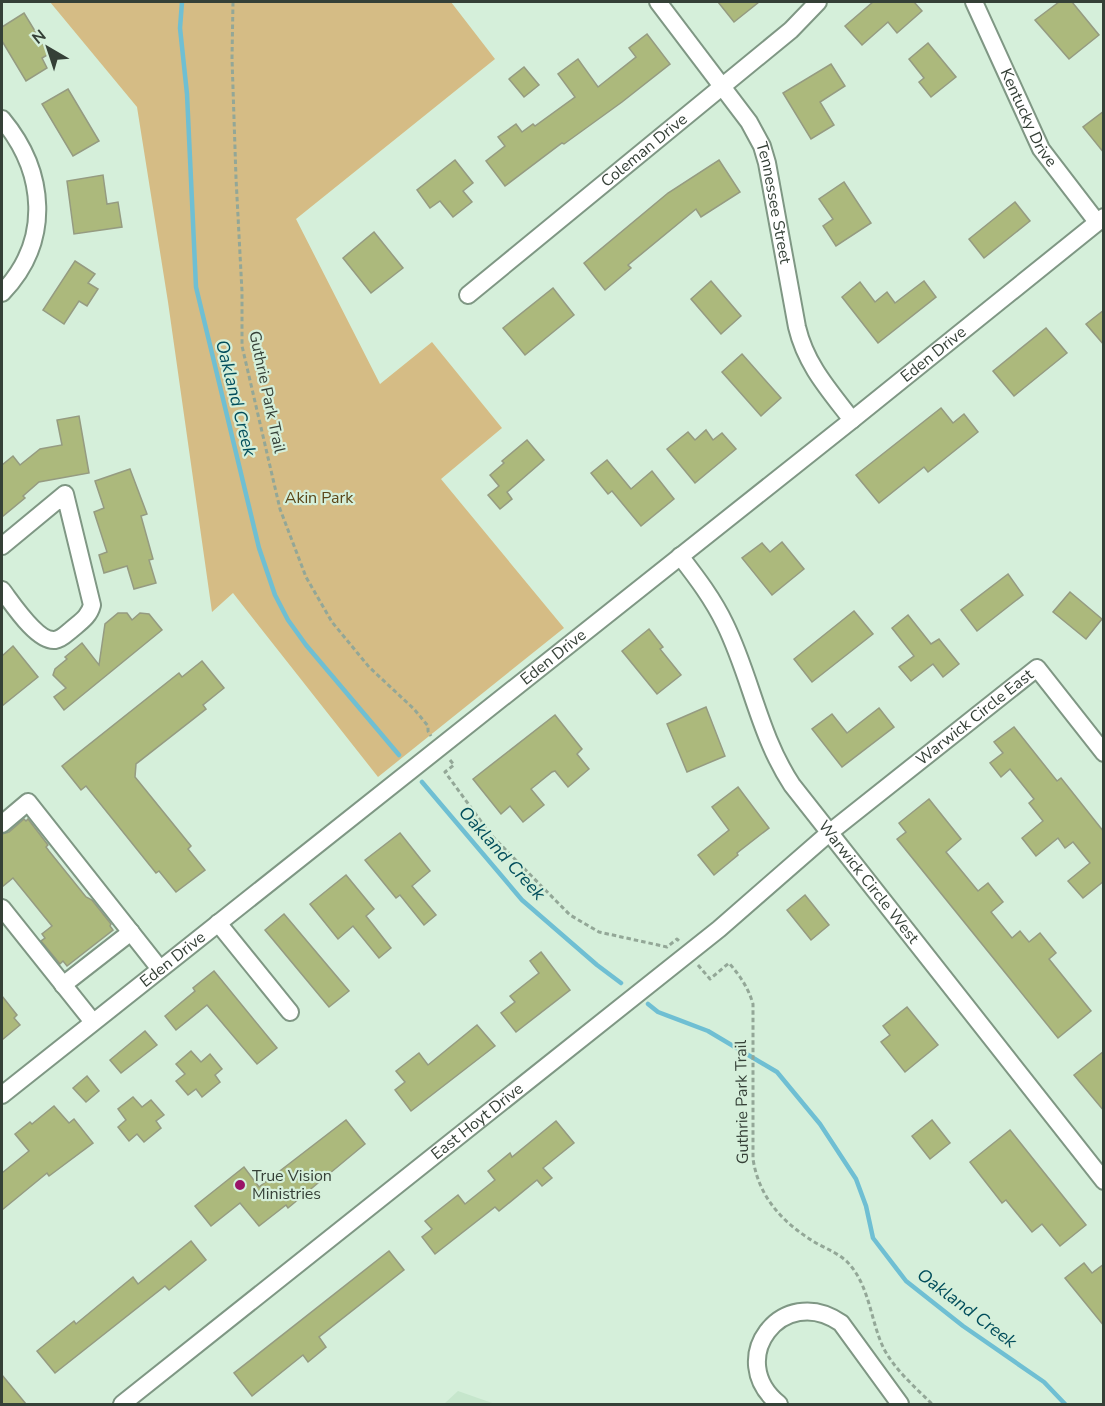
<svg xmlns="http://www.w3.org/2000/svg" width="1105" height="1406" font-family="'Nunito Sans',sans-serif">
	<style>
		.built { fill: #c6e6cc }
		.green { fill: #d5bc85 }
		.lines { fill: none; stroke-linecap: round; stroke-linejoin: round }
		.stream { stroke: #6fbfd3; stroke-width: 4.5 }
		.building { fill: #acb97c; stroke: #959b81; stroke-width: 1.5 }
		.minor-casing { stroke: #7f9784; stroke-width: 20 }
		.path { stroke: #93a797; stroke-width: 3; stroke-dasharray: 4.5 3; stroke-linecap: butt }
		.minor { stroke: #fff; stroke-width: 16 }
		.poi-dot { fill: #9a1467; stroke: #d5efda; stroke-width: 2 }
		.labels { text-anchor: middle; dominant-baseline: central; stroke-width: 4.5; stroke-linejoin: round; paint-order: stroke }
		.street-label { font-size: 16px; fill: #354037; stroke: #d5efda }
		.park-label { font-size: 16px; fill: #5b4719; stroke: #d5efda }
		.poi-label { font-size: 16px; fill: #354037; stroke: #d5efda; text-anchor: start }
		.water-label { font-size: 18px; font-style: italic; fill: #004d5b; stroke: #d5efda }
	</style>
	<rect width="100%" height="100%" fill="#d5efda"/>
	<!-- built -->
	<path class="built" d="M458 1391 495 1404H444Z"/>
	<!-- green -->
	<path class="green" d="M50 2H451L495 59 296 219 380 384 432 342 502 428 441 479 564 628 378 777 233 593 212 612 168 302 137 107Z"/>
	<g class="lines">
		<!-- stream -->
		<g class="stream">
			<path d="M182 2 180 28 187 94 196 287 259 548 275 595 288 620 306 645 399 755"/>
			<path d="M422 782 522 900 597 965 621 983"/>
			<path d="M648 1004 658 1012 708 1031 777 1072 820 1124 856 1179 866 1206 873 1238 906 1281 963 1326 1044 1382 1065 1404"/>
		</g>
	</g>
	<!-- building -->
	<g class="building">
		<path d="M718 2H759L734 22Z"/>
		<path d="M873 2H914L922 11 897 33 888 22 862 45 845 26Z"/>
		<path d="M1059 2H1072L1099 35 1069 59 1035 20Z"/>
		<path d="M24 13 49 54 42 58 47 68 26 81 2 41V27Z"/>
		<path d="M647 34 670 64 622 102 564 144 562 143 505 186 486 161 505 146 498 137 516 124 522 132 533 124 535 126 575 97 558 74 578 59 598 87 636 57 629 48Z"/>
		<path d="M928 43 956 77 931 97 919 82 924 78 909 59Z"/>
		<path d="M831 64 845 86 820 102 834 125 811 139 783 93Z"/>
		<path d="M524 67 539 85 524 97 509 79Z"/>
		<path d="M68 89 99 141 73 156 42 104Z"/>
		<path d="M1104 111V153L1083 127Z"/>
		<path d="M455 160 473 183 463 191 472 202 453 217 440 201 430 208 417 190Z"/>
		<path d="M719 160 740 192 701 217 696 209 628 265 631 268 605 290 584 263 668 193Z"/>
		<path d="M103 175 107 204 118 202 122 227 74 234 67 181Z"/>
		<path d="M844 182 871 223 836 246 823 226 833 219 819 199Z"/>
		<path d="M1015 202 1030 221 984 258 969 239Z"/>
		<path d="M374 232 403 268 371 293 343 258Z"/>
		<path d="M75 261 95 274 88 283 98 289 87 306 79 301 64 324 43 310Z"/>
		<path d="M711 281 741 316 721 334 691 299Z"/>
		<path d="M924 281 936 297 878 343 842 297 860 282 875 302 887 292 895 303Z"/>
		<path d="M553 288 574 315 525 355 503 328Z"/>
		<path d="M1104 310V345L1086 324Z"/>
		<path d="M1046 328 1067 353 1014 396 993 371Z"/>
		<path d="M742 354 781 398 761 416 722 372Z"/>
		<path d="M941 408 953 423 964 414 978 432 928 472 924 467 879 503 856 475Z"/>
		<path d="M79 416 89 473 39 482 23 496 25 498 2 517V465L13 456 20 465 40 449 62 445 57 420Z"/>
		<path d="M706 430 713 440 722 433 736 449 695 483 667 449 688 432 695 440Z"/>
		<path d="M527 440 544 460 507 492 512 499 500 509 488 495 499 486 490 475 504 463 502 461Z"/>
		<path d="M607 460 631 489 652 471 674 499 641 526 612 491 608 494 591 473Z"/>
		<path d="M130 469 147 514 141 516 153 559 149 560 156 583 134 589 127 566 104 573 99 555 107 552 94 512 104 508 95 481Z"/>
		<path d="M782 542 804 569 772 595 742 558 762 543 770 552Z"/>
		<path d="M1008 574 1023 595 977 631 961 610Z"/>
		<path d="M1070 592 1102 619 1086 639 1053 612Z"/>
		<path d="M854 611 873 634 812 682 794 659Z"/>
		<path d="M118 613H127L132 620 140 613 149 614 162 630 64 710 54 697 66 688 53 675 55 669 67 659 65 657 82 643 99 665 105 624Z"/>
		<path d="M908 615 931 644 939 639 959 664 943 677 933 664 911 681 899 667 914 656 892 628Z"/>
		<path d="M649 629 663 647 660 649 681 675 657 694 622 651Z"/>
		<path d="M13 646 38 677 2 706V656Z"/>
		<path d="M202 661 224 688 203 705 206 709 136 764 135 777 191 846 188 849 205 870 176 892 159 871 156 873 86 786 81 790 62 766 179 673 182 677Z"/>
		<path d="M706 707 725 756 687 772 667 724Z"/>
		<path d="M879 708 894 727 842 767 812 729 832 714 847 733Z"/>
		<path d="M555 715 582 749 577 754 589 769 568 787 555 771 552 772 531 789 544 805 523 822 510 806 501 814 473 779Z"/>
		<path d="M1014 727 1057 781 1061 778 1104 832V881L1083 898 1068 881 1090 863 1073 842 1065 848 1058 838 1036 856 1022 838 1043 821 1029 803 1034 799 1010 769 1001 777 990 763 1003 753 994 742Z"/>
		<path d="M738 787 769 828 737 853 738 855 714 875 698 855 729 830 712 807Z"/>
		<path d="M929 799 961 839 946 852 978 891 988 883 1003 902 991 912 1012 938 1020 931 1029 942 1040 933 1056 953 1049 959 1091 1011 1058 1038 897 839 906 832 899 823Z"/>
		<path d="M24 819 26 821 28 819 48 845 46 847 49 851 86 897 92 900 111 924 110 926 113 930 67 966 63 961 60 964 41 941 45 938 42 934 52 926 13 878 2 887V834L9 832Z"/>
		<path d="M400 833 430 871 412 886 436 915 424 925 400 895 396 898 365 860Z"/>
		<path d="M346 875 374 909 366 916 391 948 379 958 353 926 338 939 310 904Z"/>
		<path d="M805 895 829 925 811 940 787 910Z"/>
		<path d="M284 914 349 991 329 1007 265 930Z"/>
		<path d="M541 952 570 990 516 1032 501 1013 515 1002 510 996 539 973 530 961Z"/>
		<path d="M214 971 277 1048 257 1064 207 1005 176 1030 165 1016 195 991 193 988Z"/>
		<path d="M2 996 17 1015 14 1018 20 1025 2 1040Z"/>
		<path d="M907 1007 938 1045 905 1072 881 1042 890 1035 883 1026Z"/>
		<path d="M477 1025 495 1046 411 1111 395 1090 405 1082 396 1071 419 1053 428 1065Z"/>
		<path d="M145 1031 157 1045 121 1073 110 1060Z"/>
		<path d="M191 1051 201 1062 210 1054 222 1069 215 1075 220 1082 202 1097 196 1089 188 1095 176 1081 185 1074 176 1064Z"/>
		<path d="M1104 1051V1111L1074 1075Z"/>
		<path d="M87 1076 99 1091 86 1102 73 1088Z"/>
		<path d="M133 1097 142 1107 151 1100 164 1115 156 1121 161 1128 144 1142 137 1134 129 1141 118 1127 126 1120 118 1109Z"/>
		<path d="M54 1106 69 1123 74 1119 93 1143 49 1176 47 1173 2 1210V1173L29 1151 15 1134 30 1122 32 1124Z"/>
		<path d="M346 1120 365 1144 288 1208 286 1205 259 1226 240 1203 211 1226 195 1206 244 1167 259 1187Z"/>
		<path d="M932 1120 950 1143 930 1159 912 1136Z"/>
		<path d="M556 1121 574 1143 543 1168 552 1178 542 1186 537 1180 499 1211 495 1207 435 1254 422 1237 432 1229 425 1221 458 1195 465 1204 495 1180 488 1171 510 1153 512 1157Z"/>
		<path d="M1010 1130 1086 1225 1060 1246 1042 1224 1032 1232 1006 1200 1002 1203 970 1162Z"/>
		<path d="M191 1241 206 1260 169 1290 165 1286 55 1373 37 1351 74 1321 76 1324 133 1277 138 1284Z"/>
		<path d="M389 1251 404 1270 319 1337 326 1347 308 1362 303 1355 252 1396 234 1373Z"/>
		<path d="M1084 1263 1092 1273 1104 1264V1326L1065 1278Z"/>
		<path d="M2 1375 26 1404H2Z"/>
	</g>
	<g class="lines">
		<defs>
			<g id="minor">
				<path id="s1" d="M658 2 749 122 762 146 767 163 797 327C806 365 829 390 852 420"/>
				<path id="s2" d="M974 2 1041 149 1097 222"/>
				<path d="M2 119C46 172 52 241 2 293"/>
				<path id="s3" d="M468 295 791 30 818 2"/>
				<path d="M2 546 65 494 92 605C89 617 80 622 71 630 67 633 62 639 55 640 37 642 12 603 2 590"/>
				<path id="s4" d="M680 556C697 578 713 599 725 624 751 677 759 735 792 785L1104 1181"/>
				<path d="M2 824 28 802 160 969"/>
				<path d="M2 908 93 1022"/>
				<path d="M218 923 290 1012"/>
				<path d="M63 985 131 932"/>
				<path id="s5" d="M2 1095 852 420 1104 217"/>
				<path id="s6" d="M122 1404 719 929 829 833 1037 668 1104 753"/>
				<path d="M779 1404C724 1360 782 1282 841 1323L900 1404"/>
			</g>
		</defs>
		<!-- minor casing -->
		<use href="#minor" class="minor-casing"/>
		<!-- path -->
		<g class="path">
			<path d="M233 2 232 58 236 178 242 292V346L280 509 306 577 332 622 369 667 414 709 428 726V731L431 736"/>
			<path d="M450 760 454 765 445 772 491 835 570 915 599 932 667 947 677 939 679 941"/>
			<path d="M698 965 710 979 729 963C740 976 748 987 753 1004V1159C759 1198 783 1223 816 1243 827 1249 842 1255 850 1265 870 1288 871 1323 884 1349 895 1370 916 1388 932 1404"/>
		</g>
		<!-- minor -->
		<use href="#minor" class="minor"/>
	</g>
	<!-- markers -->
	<circle class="poi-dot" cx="240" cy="1185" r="6"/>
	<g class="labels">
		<!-- street labels -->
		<g class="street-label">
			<text stroke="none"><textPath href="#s2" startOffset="128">Kentucky Drive</textPath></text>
			<text stroke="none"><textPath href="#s3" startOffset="228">Coleman Drive</textPath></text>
			<text stroke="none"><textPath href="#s1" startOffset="236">Tennessee Street</textPath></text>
			<text stroke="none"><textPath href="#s5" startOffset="1190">Eden Drive</textPath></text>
			<text transform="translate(267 392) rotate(78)">Guthrie Park Trail</text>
			<text stroke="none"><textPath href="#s5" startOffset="704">Eden Drive</textPath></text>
			<text stroke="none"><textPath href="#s6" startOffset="1095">Warwick Circle East</textPath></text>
			<text stroke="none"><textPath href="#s4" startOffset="380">Warwick Circle West</textPath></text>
			<text stroke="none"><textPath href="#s5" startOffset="218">Eden Drive</textPath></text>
			<text transform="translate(742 1102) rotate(-91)">Guthrie Park Trail</text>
			<text stroke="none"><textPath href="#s6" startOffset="454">East Hoyt Drive</textPath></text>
		</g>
		<!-- park labels -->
		<g class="park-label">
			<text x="319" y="498">Akin Park</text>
		</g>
		<!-- poi labels -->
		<g class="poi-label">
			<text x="252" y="1176">True Vision<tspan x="252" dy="18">Ministries</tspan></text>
		</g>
		<!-- water labels -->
		<g class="water-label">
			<text transform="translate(236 398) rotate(76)">Oakland Creek</text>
			<text transform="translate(502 853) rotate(48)">Oakland Creek</text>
			<text transform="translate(967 1308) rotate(37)">Oakland Creek</text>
		</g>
	</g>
	<!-- border -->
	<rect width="1105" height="1406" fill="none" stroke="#354037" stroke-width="6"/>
	<!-- north arrow -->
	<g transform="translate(48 48) rotate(321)" stroke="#d5efda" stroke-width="4.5" paint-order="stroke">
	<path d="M0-4.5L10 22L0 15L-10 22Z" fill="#354037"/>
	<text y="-9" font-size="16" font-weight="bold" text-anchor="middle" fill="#354037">N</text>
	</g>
</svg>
